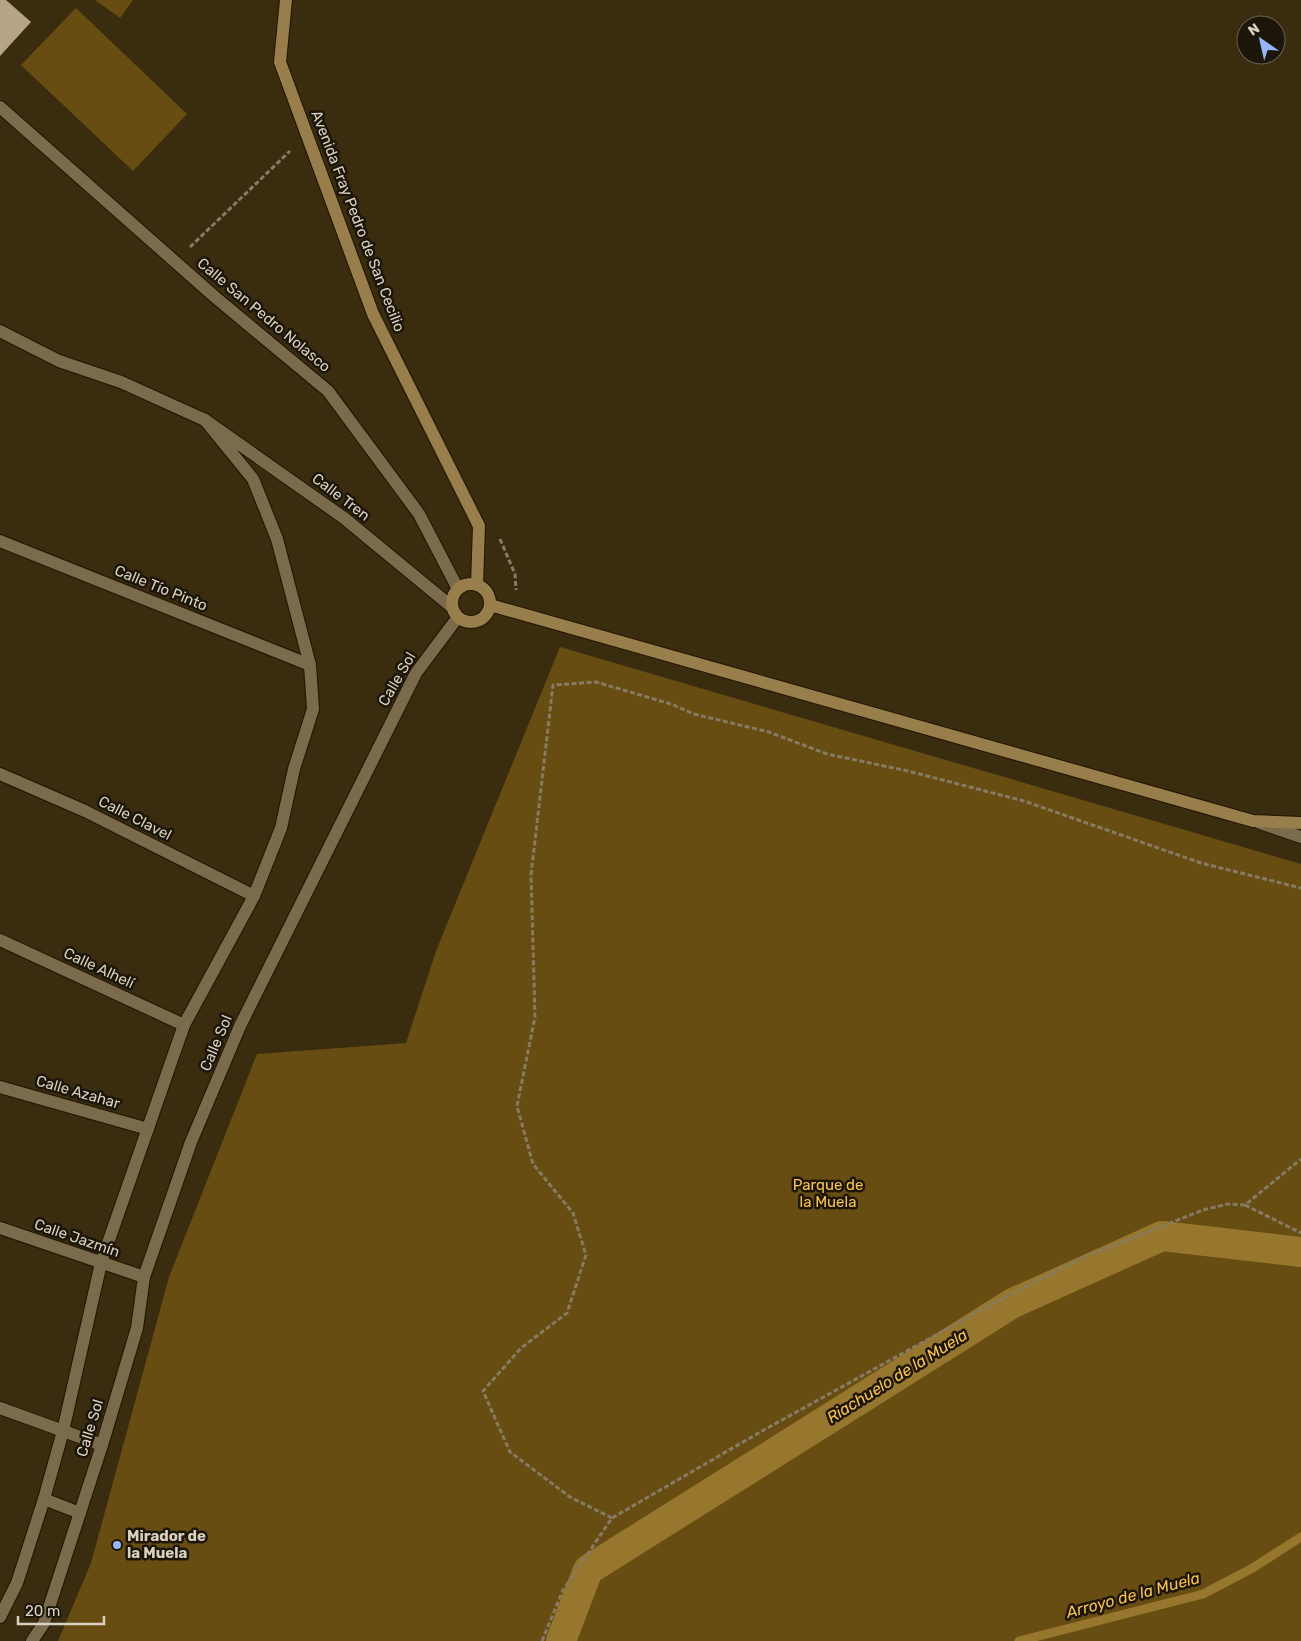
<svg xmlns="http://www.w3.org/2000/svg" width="1301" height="1641" font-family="Rubik,sans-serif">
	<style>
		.green { fill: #674d11 }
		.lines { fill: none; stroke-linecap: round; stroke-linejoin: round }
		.stream { stroke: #97762d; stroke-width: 9 }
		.canal { stroke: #97762d; stroke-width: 30 }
		.building { fill: #b5a585 }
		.street-casing { stroke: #211400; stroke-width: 14 }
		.secondary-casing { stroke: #211400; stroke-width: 14 }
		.path { stroke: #867b63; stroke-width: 3; stroke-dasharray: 5 2.5; stroke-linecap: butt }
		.street { stroke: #7a6b4c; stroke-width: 12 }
		.secondary { stroke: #977e4a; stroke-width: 12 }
		.poi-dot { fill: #95b6fd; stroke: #1c160a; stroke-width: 2 }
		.labels { text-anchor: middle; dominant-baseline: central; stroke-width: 5; stroke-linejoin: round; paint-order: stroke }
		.street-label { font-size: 15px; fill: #d9d1c0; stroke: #1c160a }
		.park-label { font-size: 15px; fill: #fdc542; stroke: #1c160a }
		.poi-label { font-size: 15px; font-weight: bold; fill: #d9d1c0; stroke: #1c160a; text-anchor: start }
		.water-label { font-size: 16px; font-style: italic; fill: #fcc441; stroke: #1c160a }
	</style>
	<rect width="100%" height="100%" fill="#3a2c0f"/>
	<!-- green -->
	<g class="green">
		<path d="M95 0H133L120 18Z"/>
		<path d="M76 8 187 114 133 171 21 65Z"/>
		<path d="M560 647 1301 864V1641H58L91 1563 169 1277 257 1054 406 1043 436 951Z"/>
	</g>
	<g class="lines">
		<!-- stream -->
		<path class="stream" d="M1019 1641 1203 1594 1251 1569 1301 1537"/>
		<!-- canal -->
		<path class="canal" d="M561 1641 588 1570 1013 1303 1162 1236 1301 1252"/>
	</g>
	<!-- building -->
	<path class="building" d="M0 0H6L31 22 0 56Z"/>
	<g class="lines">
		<defs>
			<g id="street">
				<path d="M0 107 215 297 328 391 419 514 458 589"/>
				<path d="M0 331 59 361 121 382 205 420 344 518 452 607"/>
				<path d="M0 541 310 665"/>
				<path d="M0 774 85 811 254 896"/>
				<path d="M1260 823 1301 837"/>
				<path d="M0 940 184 1025"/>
				<path d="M0 1087 148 1129"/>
				<path d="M0 1228 144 1277"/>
				<path d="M0 1408 102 1445"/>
				<path d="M80 1513 44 1499 63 1431 101 1263 184 1025 254 896 281 828 294 769 313 709 310 665 277 539 253 479 205 420"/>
				<path d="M0 1617 17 1583 44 1499"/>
				<path d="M32 1641 44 1623 102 1445 137 1328 144 1277 191 1142 240 1026 416 673 458 617"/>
			</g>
			<g id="secondary">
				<path d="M286 0 280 62 373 314 479 526 477 585"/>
				<circle cx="471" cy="603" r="19"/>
				<path d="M490 605 1253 821 1301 823"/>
			</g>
		</defs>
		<!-- street casing -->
		<use href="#street" class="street-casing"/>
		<!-- secondary casing -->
		<use href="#secondary" class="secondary-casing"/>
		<!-- path -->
		<g class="path">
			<path d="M190 247 290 151"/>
			<path d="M500 539 515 574 516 590"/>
			<path d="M1245 1205 1301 1233"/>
			<path d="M612 1518 570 1497 510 1452 483 1391 521 1348 567 1313 586 1255 573 1213 533 1164 517 1106 535 1017 531 875 553 685 596 682 671 704 694 714 769 732 827 754 908 771 1024 801 1201 863 1301 888"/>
			<path d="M542 1641 563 1590 612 1518 762 1431 992 1304 1082 1258 1203 1210 1228 1204 1245 1205 1301 1159"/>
		</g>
		<!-- street -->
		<use href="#street" class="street"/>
		<!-- secondary -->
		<use href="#secondary" class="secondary"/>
	</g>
	<!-- markers -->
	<circle class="poi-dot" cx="117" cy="1545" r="5"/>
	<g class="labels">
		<!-- street labels -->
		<g class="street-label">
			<text transform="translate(358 221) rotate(69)">Avenida Fray Pedro de San Cecilio</text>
			<text transform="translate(264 315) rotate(40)">Calle San Pedro Nolasco</text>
			<text transform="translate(341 497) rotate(37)">Calle Tren</text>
			<text transform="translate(161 588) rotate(22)">Calle Tío Pinto</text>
			<text transform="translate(397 679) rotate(-60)">Calle Sol</text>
			<text transform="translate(135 818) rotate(27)">Calle Clavel</text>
			<text transform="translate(99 968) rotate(25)">Calle Alhelí</text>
			<text transform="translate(216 1043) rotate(-67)">Calle Sol</text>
			<text transform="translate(78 1092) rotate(16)">Calle Azahar</text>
			<text transform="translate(77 1238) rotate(19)">Calle Jazmín</text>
			<text transform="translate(90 1428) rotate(-73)">Calle Sol</text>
		</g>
		<!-- park labels -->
		<g class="park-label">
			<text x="828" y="1185">Parque de<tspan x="828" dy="17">la Muela</tspan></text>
		</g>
		<!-- poi labels -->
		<g class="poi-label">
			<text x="127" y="1536">Mirador de<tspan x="127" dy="17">la Muela</tspan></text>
		</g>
		<!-- water labels -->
		<g class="water-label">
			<text transform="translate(897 1376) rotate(-32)">Riachuelo de la Muela</text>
			<text transform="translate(1133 1595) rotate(-15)">Arroyo de la Muela</text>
		</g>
	</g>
	<!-- north arrow -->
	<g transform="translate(1261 40) rotate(326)"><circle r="24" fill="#1c160a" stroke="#686153"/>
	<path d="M0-4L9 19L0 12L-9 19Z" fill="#95b6fd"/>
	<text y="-8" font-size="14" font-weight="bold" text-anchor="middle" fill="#d9d1c0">N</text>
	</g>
	<!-- scale -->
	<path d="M18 1616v8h86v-8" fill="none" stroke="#d9d1c0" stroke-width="2.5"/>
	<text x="25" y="1616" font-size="15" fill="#d9d1c0" stroke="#1c160a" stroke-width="4" paint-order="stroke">20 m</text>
</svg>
